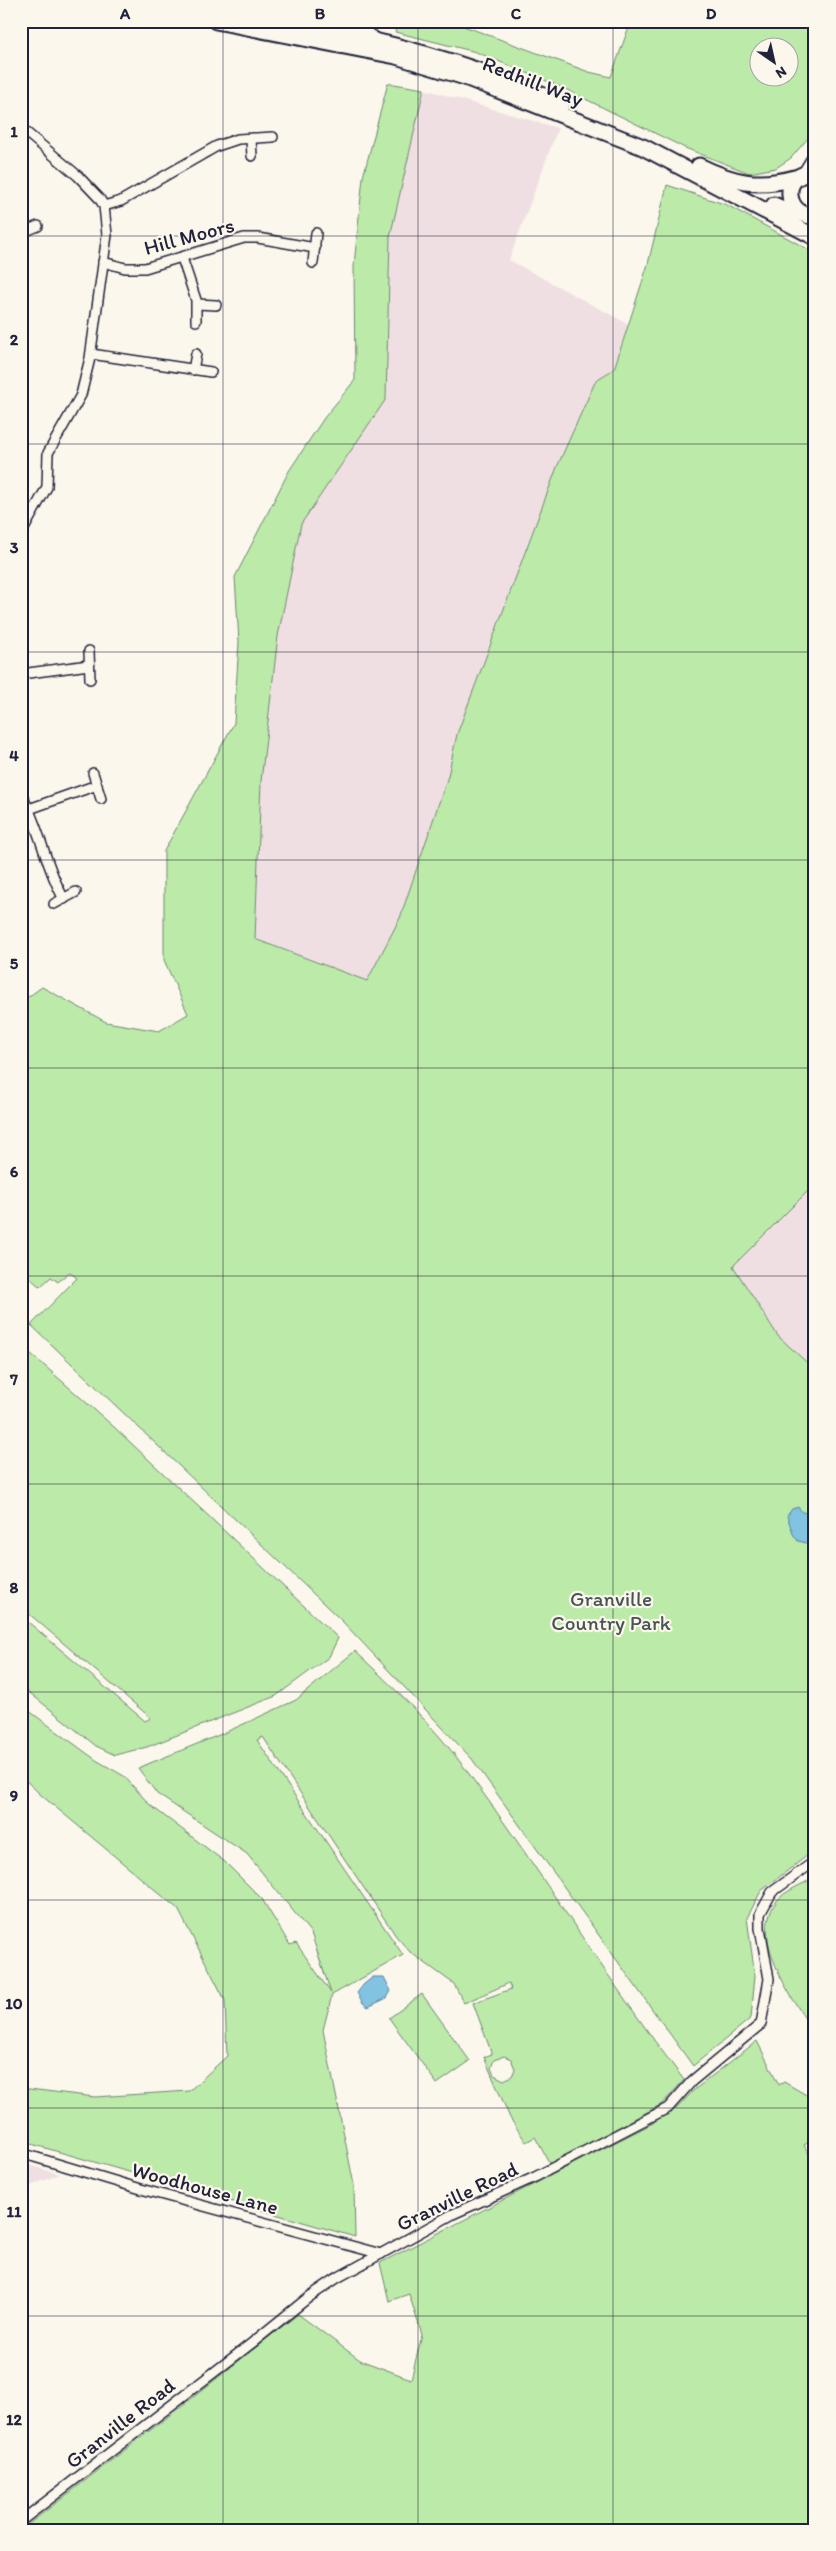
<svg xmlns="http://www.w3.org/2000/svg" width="836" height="2551" font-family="Itim,sans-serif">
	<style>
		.built { fill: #f0dfe2 }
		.green { fill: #bceaa9; stroke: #6f8672; fill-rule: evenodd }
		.water { fill: #81c3e1; stroke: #5b839f }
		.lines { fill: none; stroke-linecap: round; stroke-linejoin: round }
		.street-casing { stroke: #22223b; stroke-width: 12 }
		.secondary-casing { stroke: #22223b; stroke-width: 18 }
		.primary-casing { stroke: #22223b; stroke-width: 19 }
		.street { stroke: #fbf7ec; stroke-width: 9 }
		.secondary { stroke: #fbf7ec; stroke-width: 14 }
		.primary { stroke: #fbf7ec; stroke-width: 15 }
		.grid { fill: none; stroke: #22223b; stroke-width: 1; stroke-opacity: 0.55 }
		.labels { text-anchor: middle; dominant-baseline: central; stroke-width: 4.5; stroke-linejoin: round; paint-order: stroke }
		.street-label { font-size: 21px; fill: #22223b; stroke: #fbf7ec }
		.park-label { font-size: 21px; fill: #485456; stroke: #fbf7ec }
		.neatline { fill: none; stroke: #22223b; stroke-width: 2 }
		.grid-label { font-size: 16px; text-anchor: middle; font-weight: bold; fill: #22223b }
	</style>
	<rect width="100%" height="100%" fill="#fbf7ec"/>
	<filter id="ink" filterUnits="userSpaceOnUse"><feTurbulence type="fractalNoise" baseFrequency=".02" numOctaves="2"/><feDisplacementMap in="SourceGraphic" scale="10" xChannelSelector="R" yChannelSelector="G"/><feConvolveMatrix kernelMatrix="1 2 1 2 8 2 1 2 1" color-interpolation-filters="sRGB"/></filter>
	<g filter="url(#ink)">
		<!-- built -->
		<g class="built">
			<path d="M424 89 558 128 509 260 628 324 614 369 596 381 557 467 457 734 448 776 400 918 366 982 255 938 261 781 278 636 301 524 386 399 390 237Z"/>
			<path d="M815 1184V1370L778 1336 732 1266Z"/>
			<path d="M21 2163 60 2174 21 2190Z"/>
		</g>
		<!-- green -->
		<g class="green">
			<path d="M397 21H450L589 72 611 77 631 21H812L815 31V130L791 158 776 168 749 173 685 148 561 87 476 52 395 32ZM758 48H788V78H758Z"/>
			<path d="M388 83 424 89 390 237 386 399 301 524 278 636 261 781 255 939 367 981 400 918 448 776 457 734 557 467 596 380 614 369 648 264 667 185 727 205 815 253V1184L733 1266 778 1336 815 1370V1855L812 1852 761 1891 747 1918 755 1976 751 2018 693 2066 472 1759 343 1622 31 1325 77 1278 69 1272 58 1282 51 1277 40 1287 21 1270V1002L42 987 106 1022 159 1031 188 1014 164 960V851L234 723 239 642 235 577 289 471 324 418 355 380 354 265 363 177Z"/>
			<path d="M21 1345 114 1427 338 1638 329 1657 276 1696 147 1747 115 1755 96 1746 21 1686V1616L145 1721 151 1718 21 1607Z"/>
			<path d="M355 1651C392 1686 433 1725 464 1767 540 1869 606 1979 684 2080L662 2104 550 2164 535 2137 526 2142 510 2118 484 2057 492 2054 473 2003 511 1989 509 1983 464 2003 454 1984 410 1952 396 1936 263 1737 257 1740 403 1955 332 1995 323 2030 354 2185 355 2237 21 2141V2088L95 2097 189 2091 227 2056 225 2000 178 1909 41 1795 21 1776V1705L96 1760 124 1776 150 1805 225 1862 262 1899 290 1945 296 1943 331 1993 311 1933 247 1854 157 1794 138 1768 224 1733 296 1700ZM504 2056 511 2059 515 2069 512 2076 504 2080 494 2075 491 2068 494 2060Z"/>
			<path d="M815 1877V2035C795 2001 748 1940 776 1902 783 1891 804 1884 815 1877Z"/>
			<path d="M422 1994 470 2061 437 2084 389 2018Z"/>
			<path d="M757 2041 779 2085 784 2082 815 2100V2139L804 2145 815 2164V2530H21L187 2402 298 2314 360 2360 411 2379 422 2335 409 2294 389 2301 380 2263 653 2123 668 2108 676 2109 694 2090Z"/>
		</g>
		<!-- water -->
		<g class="water">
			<path d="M798 1507 802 1512 815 1515V1545L798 1541 793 1534 787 1516 792 1509Z"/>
			<path d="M373 1977H384L391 1991 387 1998 368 2007 363 2003 357 1993 364 1984Z"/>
		</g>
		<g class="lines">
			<defs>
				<g id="street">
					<path d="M577 23 578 21"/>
					<path d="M21 128 78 176 99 198 104 206 107 235 90 358 81 395 48 453 47 487 21 534"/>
					<path d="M251 139 252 156"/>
					<path d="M802 174 815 153"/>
					<path d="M104 206 121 201 217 146 238 139 273 137"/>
					<path d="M21 233 38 226"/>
					<path d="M182 258 196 300V321"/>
					<path d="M103 262 125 268H145L244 238H258L315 248"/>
					<path d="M313 263 316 233"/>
					<path d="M197 304 216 305"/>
					<path d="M91 354 211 372"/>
					<path d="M193 370 196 354"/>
					<path d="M89 651 90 679"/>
					<path d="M21 674 89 665"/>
					<path d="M93 773 101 799"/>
					<path d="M21 794C40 827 45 866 64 899"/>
					<path d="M29 809 97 785"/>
					<path d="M54 904 76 892"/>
					<path d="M21 2153 141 2189 381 2254"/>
					<path d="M21 2521 252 2343 309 2297 337 2278 453 2214 535 2177 668 2108 692 2081 761 2024 769 1979 760 1928V1914L772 1892 815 1861"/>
				</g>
				<g id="secondary">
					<path d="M364 21 363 31 374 40"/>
					<path d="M338 32 350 29 353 21"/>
				</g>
				<g id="primary">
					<path d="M216 21 396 56 465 77 643 147 815 237"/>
					<path d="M268 21C371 36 467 61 562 104"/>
					<path d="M699 166C734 183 757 188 795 178"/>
					<path d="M815 174C779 170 784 218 815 216"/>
					<path d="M774 205 790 212 801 213"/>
				</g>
			</defs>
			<!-- street casing -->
			<use href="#street" class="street-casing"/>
			<!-- secondary casing -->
			<use href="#secondary" class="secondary-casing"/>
			<!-- primary casing -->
			<use href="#primary" class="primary-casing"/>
			<!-- street -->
			<use href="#street" class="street"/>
			<!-- secondary -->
			<use href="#secondary" class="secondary"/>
			<!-- primary -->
			<use href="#primary" class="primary"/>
		</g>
	</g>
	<!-- grid -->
	<path class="grid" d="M223 21V2530M418 21V2530M613 21V2530M21 236H815M21 444H815M21 652H815M21 860H815M21 1068H815M21 1276H815M21 1484H815M21 1692H815M21 1900H815M21 2108H815M21 2316H815"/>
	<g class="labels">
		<!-- street labels -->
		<g class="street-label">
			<text transform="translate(533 81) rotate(21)">Redhill Way</text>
			<text transform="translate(189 236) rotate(-15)">Hill Moors</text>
			<text transform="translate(205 2188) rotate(15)">Woodhouse Lane</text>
			<text transform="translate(457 2196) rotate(-26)">Granville Road</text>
			<text transform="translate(120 2423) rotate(-38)">Granville Road</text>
		</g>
		<!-- park labels -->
		<g class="park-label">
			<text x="611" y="1598">Granville<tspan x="611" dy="24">Country Park</tspan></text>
		</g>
	</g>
	<!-- margin -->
	<rect width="836" height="2551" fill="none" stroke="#fbf7ec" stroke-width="55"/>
	<!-- north arrow -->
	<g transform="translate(774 62) rotate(146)"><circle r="24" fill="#fbf7ec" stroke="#a4a2a5"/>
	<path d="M0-4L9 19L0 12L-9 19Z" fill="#22223b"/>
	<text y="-8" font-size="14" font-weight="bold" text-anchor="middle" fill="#22223b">N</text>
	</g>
	<rect x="28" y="28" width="780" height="2496" class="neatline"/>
	<g class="grid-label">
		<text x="125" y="19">A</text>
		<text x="320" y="19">B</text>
		<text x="516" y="19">C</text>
		<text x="711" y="19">D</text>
		<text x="14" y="137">1</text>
		<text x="14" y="345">2</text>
		<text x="14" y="553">3</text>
		<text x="14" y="761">4</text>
		<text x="14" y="969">5</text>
		<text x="14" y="1177">6</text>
		<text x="14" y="1385">7</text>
		<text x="14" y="1593">8</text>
		<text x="14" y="1801">9</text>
		<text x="14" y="2009">10</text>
		<text x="14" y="2217">11</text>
		<text x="14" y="2425">12</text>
	</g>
</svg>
